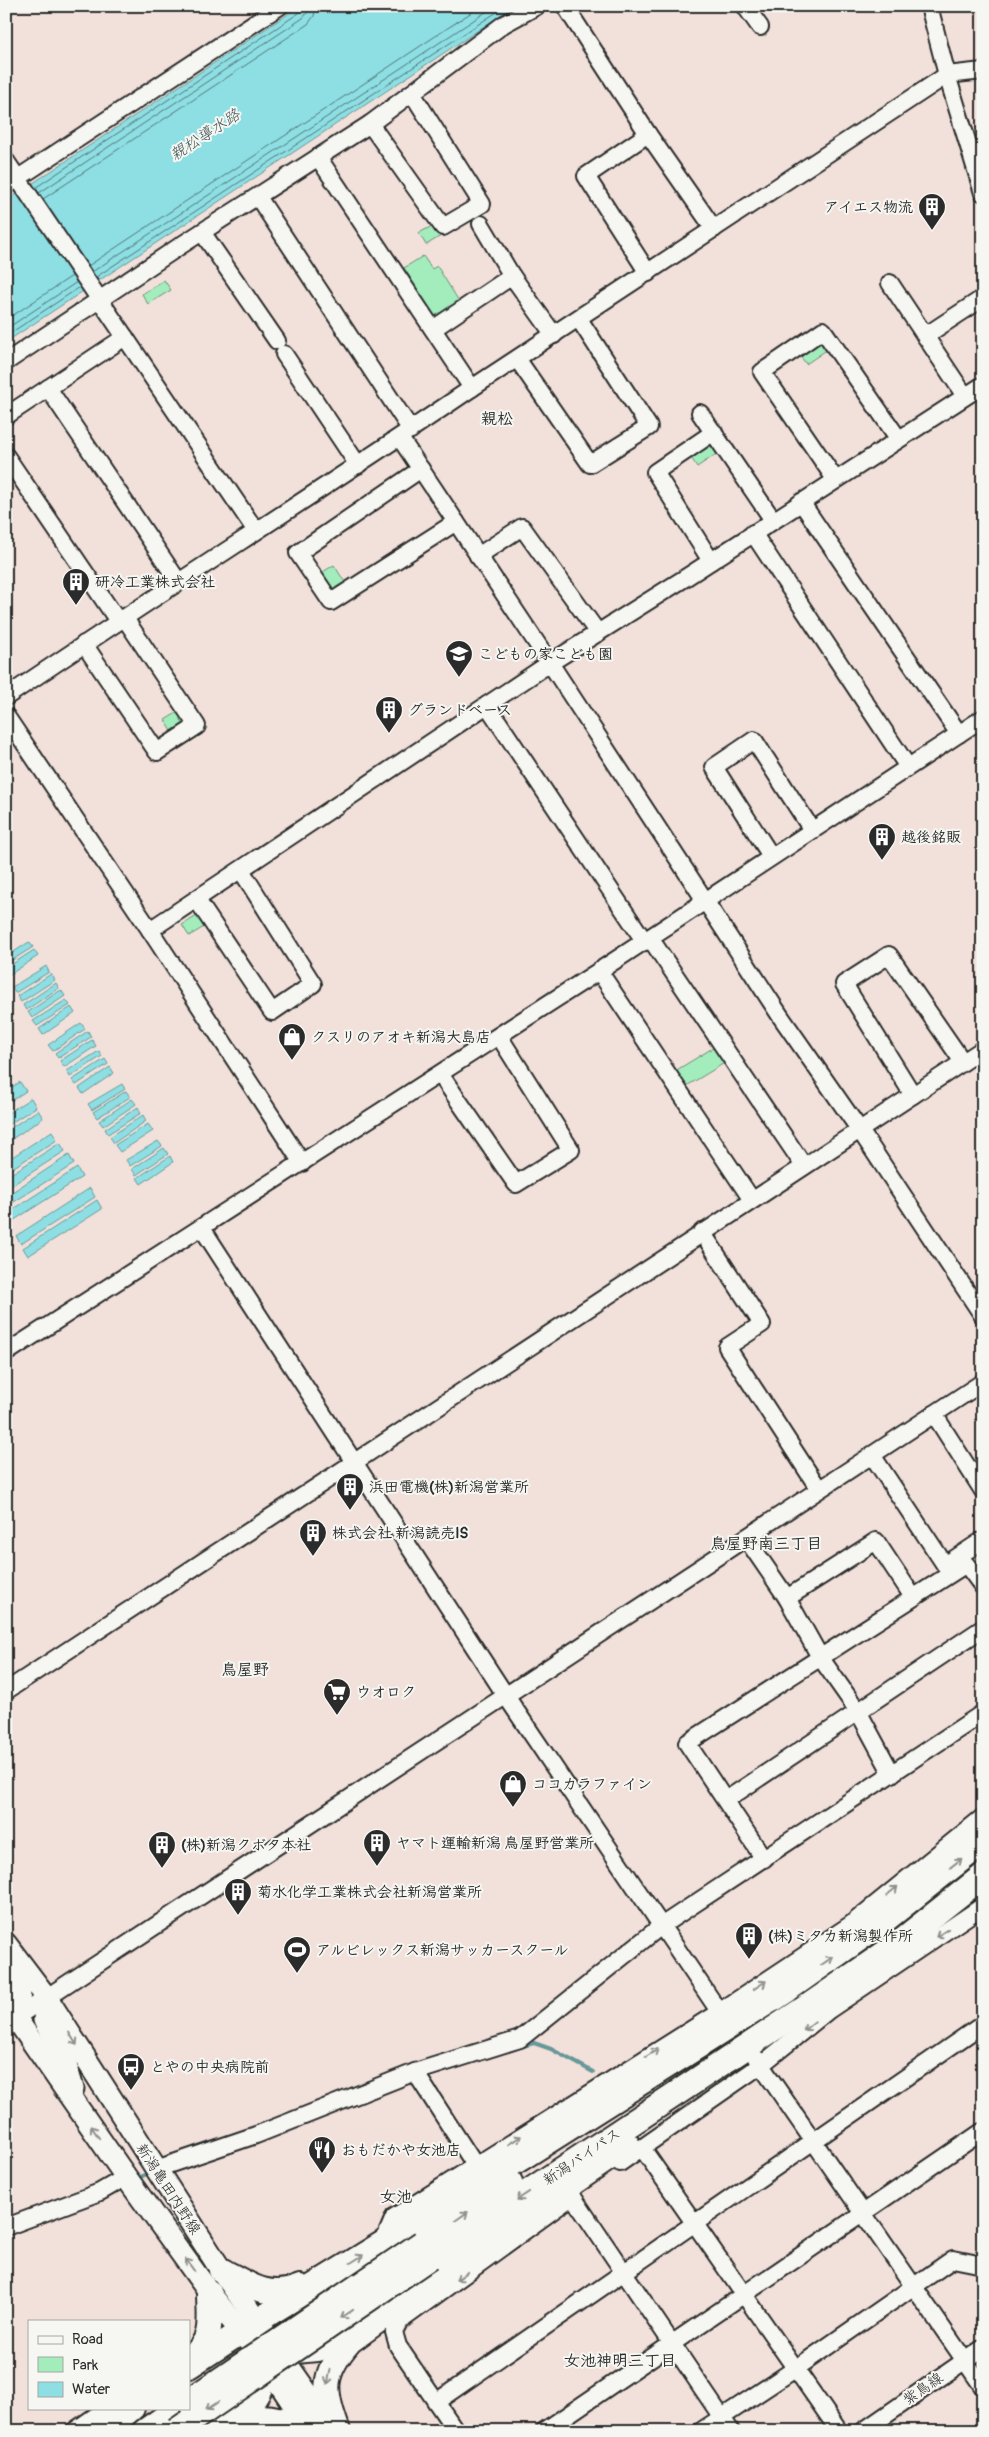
<svg xmlns="http://www.w3.org/2000/svg" width="989" height="2437" font-family="Pangolin,'Klee One',sans-serif">
	<style>
		.green { fill: #a3edbc; stroke: #678c74 }
		.water { fill: #8ddfe3; stroke: #669799 }
		.lines { fill: none; stroke-linecap: round; stroke-linejoin: round }
		.shore { stroke: #527375; stroke-width: 1 }
		.stream { stroke: #669799; stroke-width: 4 }
		.minor-casing { stroke: #2b2b2b; stroke-width: 20 }
		.major-casing { stroke: #2b2b2b; stroke-width: 25 }
		.highway-casing { stroke: #2b2b2b; stroke-width: 28 }
		.minor { stroke: #f6f6f2; stroke-width: 16 }
		.major { stroke: #f6f6f2; stroke-width: 21 }
		.highway { stroke: #f6f6f2; stroke-width: 24 }
		.highway-bridge-casing { stroke: #2b2b2b; stroke-width: 28; stroke-linecap: butt }
		.highway-bridge { stroke: #f6f6f2; stroke-width: 24 }
		.oneway { stroke: #90908e }
		.labels { text-anchor: middle; dominant-baseline: central; stroke-width: 4; stroke-linejoin: round; paint-order: stroke }
		.poi-label { font-size: 15px; font-weight: bold; fill: #2b2b2b; stroke: #f6f6f2; text-anchor: start }
		.street-label { font-size: 15px; fill: #2b2b2b; stroke: #f6f6f2 }
		.water-label { font-size: 16px; font-style: italic; fill: #445859; stroke: #f6f6f2 }
		.neighbourhood-label { font-size: 16px; font-weight: bold; fill: #2b2b2b; stroke: #f6f6f2 }
	</style>
	<rect width="100%" height="100%" fill="#f2e1da"/>
	<filter id="ink" filterUnits="userSpaceOnUse"><feTurbulence type="fractalNoise" baseFrequency=".02" numOctaves="2"/><feDisplacementMap in="SourceGraphic" scale="10" xChannelSelector="R" yChannelSelector="G"/><feConvolveMatrix kernelMatrix="1 2 1 2 8 2 1 2 1" color-interpolation-filters="sRGB"/></filter>
	<g filter="url(#ink)">
		<!-- green -->
		<g class="green">
			<path d="M434 225 441 236 426 245 419 233Z"/>
			<path d="M423 256 432 269 437 266 460 303 436 318 404 268Z"/>
			<path d="M164 280 171 290 148 304 142 294Z"/>
			<path d="M821 338 828 349 806 364 798 353Z"/>
			<path d="M710 441 718 453 697 467 689 454Z"/>
			<path d="M334 565 346 584 331 594 318 575Z"/>
			<path d="M180 711 189 727 175 736 165 720Z"/>
			<path d="M197 916 204 927 189 936 182 925Z"/>
			<path d="M716 1046 726 1062 685 1087 675 1071Z"/>
		</g>
		<!-- water -->
		<g class="water">
			<path d="M300 6H515L6 342V201Z"/>
			<path d="M29 942 33 947 6 964V957Z"/>
			<path d="M34 950 38 956 6 977V968Z"/>
			<path d="M46 966 49 972 15 993 12 987Z"/>
			<path d="M51 974 55 980 21 1002 17 996Z"/>
			<path d="M56 983 59 988 26 1010 23 1005Z"/>
			<path d="M61 990 65 996 32 1018 28 1012Z"/>
			<path d="M66 1000 70 1005 37 1026 33 1021Z"/>
			<path d="M71 1007 75 1013 43 1035 39 1029Z"/>
			<path d="M81 1023 85 1029 53 1051 48 1045Z"/>
			<path d="M88 1031 91 1037 58 1058 55 1053Z"/>
			<path d="M92 1040 96 1046 64 1067 60 1061Z"/>
			<path d="M99 1051 102 1056 70 1077 67 1071Z"/>
			<path d="M105 1059 108 1064 76 1085 72 1080Z"/>
			<path d="M110 1067 114 1073 83 1094 79 1088Z"/>
			<path d="M20 1082 26 1091 6 1104V1091Z"/>
			<path d="M122 1084 125 1089 92 1110 88 1104Z"/>
			<path d="M126 1091 130 1097 97 1118 93 1112Z"/>
			<path d="M31 1098 36 1107 6 1126V1114Z"/>
			<path d="M132 1099 136 1104 103 1126 99 1121Z"/>
			<path d="M138 1107 141 1113 108 1134 105 1129Z"/>
			<path d="M38 1110 43 1118 6 1143V1131Z"/>
			<path d="M143 1115 146 1121 114 1143 110 1137Z"/>
			<path d="M148 1124 153 1131 120 1152 115 1145Z"/>
			<path d="M52 1131 57 1140 6 1172V1161Z"/>
			<path d="M158 1141 162 1146 130 1166 126 1160Z"/>
			<path d="M60 1143 65 1151 6 1189V1177Z"/>
			<path d="M164 1148 168 1154 136 1175 132 1169Z"/>
			<path d="M69 1155 74 1164 6 1207V1196Z"/>
			<path d="M170 1156 173 1162 141 1184 137 1178Z"/>
			<path d="M77 1168 82 1177 8 1224 6 1214Z"/>
			<path d="M90 1188 95 1197 21 1244 16 1236Z"/>
			<path d="M97 1200 102 1209 28 1256 23 1248Z"/>
		</g>
		<g class="lines">
			<!-- shore -->
			<g class="shore">
				<path d="M35 188 299 13 302 6"/>
				<path d="M39 193 303 18 307 13 308 6"/>
				<path d="M43 199 308 24 314 16 316 6"/>
				<path d="M88 266 481 6"/>
				<path d="M92 272 495 6"/>
				<path d="M96 277 506 6"/>
				<path d="M6 320 72 276"/>
				<path d="M6 329 77 282"/>
				<path d="M6 336 80 287"/>
			</g>
			<!-- stream -->
			<g class="stream">
				<path d="M520 2047 534 2043 551 2049 593 2072"/>
				<path d="M136 2180 149 2172"/>
				<path d="M101 2200 126 2187"/>
			</g>
			<defs>
				<g id="minor">
					<path d="M565 6 648 134 714 229"/>
					<path d="M745 6 760 27"/>
					<path d="M929 6 947 75 983 193"/>
					<path d="M370 124 443 227 482 204 412 93"/>
					<path d="M318 157 472 388"/>
					<path d="M6 161 256 531"/>
					<path d="M6 186 280 6"/>
					<path d="M258 197 411 430"/>
					<path d="M481 224 512 276 554 335"/>
					<path d="M202 232 277 341"/>
					<path d="M648 273 586 176 648 134"/>
					<path d="M890 283 965 396"/>
					<path d="M433 329 512 276"/>
					<path d="M925 336 983 298"/>
					<path d="M284 354 358 465"/>
					<path d="M518 360 590 464 649 427 579 319"/>
					<path d="M6 362 180 246 370 124 504 24 537 6"/>
					<path d="M48 388 178 581"/>
					<path d="M700 413 773 520"/>
					<path d="M6 416 125 337"/>
					<path d="M400 438 550 663 781 1017 859 1129 983 1316"/>
					<path d="M6 456 118 621"/>
					<path d="M421 469 298 553 331 602 456 522"/>
					<path d="M835 479 762 372 823 330 898 438"/>
					<path d="M801 502 959 734"/>
					<path d="M753 533 908 767"/>
					<path d="M478 556 522 527 598 633"/>
					<path d="M711 561 655 472 714 432"/>
					<path d="M84 644 157 752 197 726 124 617"/>
					<path d="M6 697C160 592 318 493 472 388L947 75 983 71"/>
					<path d="M487 705 645 942"/>
					<path d="M6 716 150 930 302 1163"/>
					<path d="M771 856 714 767 754 740 812 830"/>
					<path d="M197 900 272 1012 313 984 241 870"/>
					<path d="M150 930 550 663 685 578 983 385"/>
					<path d="M650 938 804 1166"/>
					<path d="M599 971 752 1200"/>
					<path d="M440 1074 516 1184 571 1150 499 1036"/>
					<path d="M913 1095 844 984 889 955 963 1062"/>
					<path d="M202 1228 506 1696 723 2017"/>
					<path d="M702 1232 762 1324 727 1347 819 1489"/>
					<path d="M6 1353 599 971 983 718"/>
					<path d="M934 1414 983 1491"/>
					<path d="M872 1455 945 1565 983 1540"/>
					<path d="M746 1538 787 1598 820 1657 858 1711 892 1774"/>
					<path d="M787 1598 876 1541 913 1597"/>
					<path d="M6 1691 983 1049"/>
					<path d="M726 1800 983 1628"/>
					<path d="M764 1859 687 1743 966 1564 983 1587"/>
					<path d="M6 2024 983 1382"/>
					<path d="M756 2058 983 2387"/>
					<path d="M415 2072 475 2165"/>
					<path d="M642 2148 839 2431"/>
					<path d="M620 2163 761 2065 829 2010 983 1906"/>
					<path d="M156 2169 256 2135 415 2072 520 2039 661 1926 983 1713"/>
					<path d="M573 2197 731 2431"/>
					<path d="M6 2227 100 2192 126 2177"/>
					<path d="M383 2243 394 2217 719 2012 850 1925 983 1817"/>
					<path d="M436 2402 983 2024"/>
					<path d="M74 2431 107 2408"/>
					<path d="M456 2431 398 2346 394 2332 399 2322 573 2196"/>
					<path d="M544 2431 983 2131"/>
					<path d="M701 2431 798 2367 953 2259 983 2265"/>
					<path d="M863 2431 983 2348"/>
				</g>
				<g id="major">
					<path d="M6 1944 47 1998 221 2270 334 2431"/>
					<path d="M6 1962 20 1993 16 2017"/>
					<path d="M47 1998 44 2020 64 2058 73 2089"/>
					<path d="M6 2004 126 2177 209 2292 265 2362 311 2431"/>
				</g>
				<g id="highway">
					<path d="M774 1999 876 1927 983 1842"/>
					<path d="M422 2243 510 2182"/>
					<path d="M430 2257 811 2004 892 1948 983 1876"/>
					<path d="M221 2270C249 2285 268 2300 300 2287"/>
					<path d="M278 2348 283 2386"/>
					<path d="M285 2352 317 2349 352 2331"/>
					<path d="M192 2357C215 2337 209 2320 209 2292"/>
					<path d="M189 2366 273 2311 523 2157 787 1990"/>
					<path d="M229 2423C263 2413 279 2416 310 2431"/>
					<path d="M104 2431 132 2408"/>
					<path d="M145 2431 178 2408"/>
					<path d="M214 2431C246 2410 268 2396 264 2355"/>
					<path d="M338 2431C323 2391 321 2374 350 2341L482 2245 628 2145"/>
				</g>
			</defs>
			<!-- minor casing -->
			<use href="#minor" class="minor-casing"/>
			<!-- major casing -->
			<use href="#major" class="major-casing"/>
			<!-- highway casing -->
			<use href="#highway" class="highway-casing"/>
			<!-- minor -->
			<use href="#minor" class="minor"/>
			<!-- major -->
			<use href="#major" class="major"/>
			<!-- highway -->
			<use href="#highway" class="highway"/>
			<defs>
				<g id="highway-bridge">
					<path d="M189 2401 422 2243"/>
					<path d="M176 2431 430 2257"/>
				</g>
			</defs>
			<!-- highway-bridge casing -->
			<use href="#highway-bridge" class="highway-bridge-casing"/>
			<!-- highway-bridge -->
			<use href="#highway-bridge" class="highway-bridge"/>
		</g>
		<!-- one-way arrows -->
		<defs><path id="oneway-shaft" d="M-6 0H5M1.5-3L5.5 0L1.5 3" fill="none" stroke-width="1.6" stroke-linecap="round" stroke-linejoin="round" transform="scale(1.25)"/></defs>
		<g class="oneway">
			<use href="#oneway-shaft" transform="translate(956 1863) rotate(-38)"/>
			<use href="#oneway-shaft" transform="translate(892 1891) rotate(-39)"/>
			<use href="#oneway-shaft" transform="translate(942 1933) rotate(146)"/>
			<use href="#oneway-shaft" transform="translate(827 1961) rotate(-35)"/>
			<use href="#oneway-shaft" transform="translate(760 1985) rotate(-34)"/>
			<use href="#oneway-shaft" transform="translate(809 2026) rotate(141)"/>
			<use href="#oneway-shaft" transform="translate(73 2039) rotate(58)"/>
			<use href="#oneway-shaft" transform="translate(652 2053) rotate(-32)"/>
			<use href="#oneway-shaft" transform="translate(95 2132) rotate(-124)"/>
			<use href="#oneway-shaft" transform="translate(515 2140) rotate(-33)"/>
			<use href="#oneway-shaft" transform="translate(523 2196) rotate(146)"/>
			<use href="#oneway-shaft" transform="translate(462 2216) rotate(-35)"/>
			<use href="#oneway-shaft" transform="translate(357 2259) rotate(-32)"/>
			<use href="#oneway-shaft" transform="translate(190 2265) rotate(-125)"/>
			<use href="#oneway-shaft" transform="translate(462 2276) rotate(144)"/>
			<use href="#oneway-shaft" transform="translate(347 2314) rotate(146)"/>
			<use href="#oneway-shaft" transform="translate(329 2377) rotate(102)"/>
			<use href="#oneway-shaft" transform="translate(212 2406) rotate(146)"/>
		</g>
	</g>
	<!-- icons -->
	<defs>
		<symbol id="building-pin" viewBox="-11 -11 22 30"><path d="M0 17L-7.5 6A9.5 9.5 0 1 1 7.5 6Z" fill="#2b2b2b" stroke="#f6f6f2"/><path d="M-4-6H4V6H1V3H-1V6H-4ZM-2.5-4.3h1.7v1.8h-1.7ZM.8-4.3h1.7v1.8H.8ZM-2.5-1h1.7V.8h-1.7ZM.8-1h1.7V.8H.8Z" fill="#fff"/></symbol>
		<symbol id="school-pin" viewBox="-11 -11 22 30"><path d="M0 17L-7.5 6A9.5 9.5 0 1 1 7.5 6Z" fill="#2b2b2b" stroke="#f6f6f2"/><path d="M0-5L7-2L0 1L-7-2ZM-4 1L0 2.5L4 1V4Q0 6-4 4Z" fill="#fff"/></symbol>
		<symbol id="shop-pin" viewBox="-11 -11 22 30"><path d="M0 17L-7.5 6A9.5 9.5 0 1 1 7.5 6Z" fill="#2b2b2b" stroke="#f6f6f2"/><path d="M-5-2.5h2.3a2.7 3.5 0 0 1 5.4 0H5L5.5 6h-11ZM-1.5-2.5h3a1.5 2.3 0 0 0-3 0Z" fill="#fff"/></symbol>
		<symbol id="supermarket-pin" viewBox="-11 -11 22 30"><path d="M0 17L-7.5 6A9.5 9.5 0 1 1 7.5 6Z" fill="#2b2b2b" stroke="#f6f6f2"/><path d="M-6-5.5h2.5l.6 2H6L4.5 2H-2.5L-4.4-4H-6ZM-1.5 3.2a1.3 1.3 0 1 0 .1 0ZM3 3.2a1.3 1.3 0 1 0 .1 0Z" fill="#fff"/></symbol>
		<symbol id="stadium-pin" viewBox="-11 -11 22 30"><path d="M0 17L-7.5 6A9.5 9.5 0 1 1 7.5 6Z" fill="#2b2b2b" stroke="#f6f6f2"/><path d="M0-5a6.5 5 0 1 0 0 10a6.5 5 0 1 0 0-10ZM-3.5-1.8h7v3.6h-7Z" fill="#fff"/></symbol>
		<symbol id="bus-pin" viewBox="-11 -11 22 30"><path d="M0 17L-7.5 6A9.5 9.5 0 1 1 7.5 6Z" fill="#2b2b2b" stroke="#f6f6f2"/><path d="M-5-6H5V4H4V6H2V4H-2V6H-4V4H-5ZM-3.5-4V0h7V-4ZM-3.5 1.2v1.5H-2V1.2ZM2 1.2v1.5H3.5V1.2Z" fill="#fff"/></symbol>
		<symbol id="restaurant-pin" viewBox="-11 -11 22 30"><path d="M0 17L-7.5 6A9.5 9.5 0 1 1 7.5 6Z" fill="#2b2b2b" stroke="#f6f6f2"/><path d="M-5-6h1v4h1v-4h1v4h1v-4h1v5L-1.5 .5V6h-2V.5L-5-1ZM5-6V6H3V1.5H1.5Q1.5-4 5-6Z" fill="#fff"/></symbol>
	</defs>
	<g fill-rule="evenodd">
		<use href="#building-pin" x="916" y="191" width="32" height="43"/>
		<use href="#building-pin" x="60" y="566" width="32" height="43"/>
		<use href="#school-pin" x="443" y="638" width="32" height="43"/>
		<use href="#building-pin" x="373" y="694" width="32" height="43"/>
		<use href="#building-pin" x="866" y="821" width="32" height="43"/>
		<use href="#shop-pin" x="276" y="1021" width="32" height="43"/>
		<use href="#building-pin" x="334" y="1471" width="32" height="43"/>
		<use href="#building-pin" x="297" y="1517" width="32" height="43"/>
		<use href="#supermarket-pin" x="321" y="1676" width="32" height="43"/>
		<use href="#shop-pin" x="497" y="1768" width="32" height="43"/>
		<use href="#building-pin" x="361" y="1827" width="32" height="43"/>
		<use href="#building-pin" x="146" y="1829" width="32" height="43"/>
		<use href="#building-pin" x="222" y="1876" width="32" height="43"/>
		<use href="#building-pin" x="733" y="1920" width="32" height="43"/>
		<use href="#stadium-pin" x="281" y="1934" width="32" height="43"/>
		<use href="#bus-pin" x="115" y="2051" width="32" height="43"/>
		<use href="#restaurant-pin" x="306" y="2134" width="32" height="43"/>
	</g>
	<g class="labels">
		<!-- poi labels -->
		<g class="poi-label">
			<text x="913" y="207" text-anchor="end">アイエス物流</text>
			<text x="95" y="582">研冷工業株式会社</text>
			<text x="478" y="654">こどもの家こども園</text>
			<text x="408" y="710">グランドベース</text>
			<text x="901" y="837">越後銘販</text>
			<text x="311" y="1037">クスリのアオキ新潟大島店</text>
			<text x="369" y="1487">浜田電機(株)新潟営業所</text>
			<text x="332" y="1533">株式会社 新潟読売IS</text>
			<text x="356" y="1692">ウオロク</text>
			<text x="532" y="1784">ココカラファイン</text>
			<text x="396" y="1843">ヤマト運輸新潟 鳥屋野営業所</text>
			<text x="181" y="1845">(株)新潟クボタ本社</text>
			<text x="257" y="1892">菊水化学工業株式会社新潟営業所</text>
			<text x="768" y="1936">(株)ミタカ新潟製作所</text>
			<text x="316" y="1950">アルビレックス新潟サッカースクール</text>
			<text x="150" y="2067">とやの中央病院前</text>
			<text x="341" y="2150">おもだかや女池店</text>
		</g>
		<!-- street labels -->
		<g class="street-label">
			<text transform="translate(582 2157) rotate(-34)">新潟バイパス</text>
			<text transform="translate(168 2189) rotate(57)">新潟亀田内野線</text>
			<text transform="translate(923 2389) rotate(-35)">紫鳥線</text>
		</g>
		<!-- water labels -->
		<g class="water-label">
			<text transform="translate(205 135) rotate(-33)">親松導水路</text>
		</g>
		<!-- neighbourhood labels -->
		<g class="neighbourhood-label">
			<text x="497" y="419">親松</text>
			<text x="766" y="1544">鳥屋野南三丁目</text>
			<text x="245" y="1670">鳥屋野</text>
			<text x="396" y="2197">女池</text>
			<text x="620" y="2361">女池神明三丁目</text>
		</g>
	</g>
	<!-- margin -->
	<rect width="989" height="2437" fill="none" stroke="#f6f6f2" stroke-width="25"/>
	<rect x="12" y="12" width="964" height="2412" fill="none" stroke="#2b2b2b" stroke-width="2" filter="url(#ink)"/>
	<!-- legend -->
	<rect x="28" y="2320" width="162" height="90" fill="#f6f6f2" stroke="#a5a5a2"/>
	<rect x="38" y="2336" width="25" height="8" fill="#f6f6f2" stroke="#a5a5a2"/>
	<text x="72" y="2344" font-size="15" fill="#2b2b2b">Road</text>
	<rect x="38" y="2357" width="25" height="15" fill="#a3edbc" stroke="#a5a5a2"/>
	<text x="72" y="2370" font-size="15" fill="#2b2b2b">Park</text>
	<rect x="38" y="2382" width="25" height="15" fill="#8ddfe3" stroke="#a5a5a2"/>
	<text x="72" y="2394" font-size="15" fill="#2b2b2b">Water</text>
</svg>
